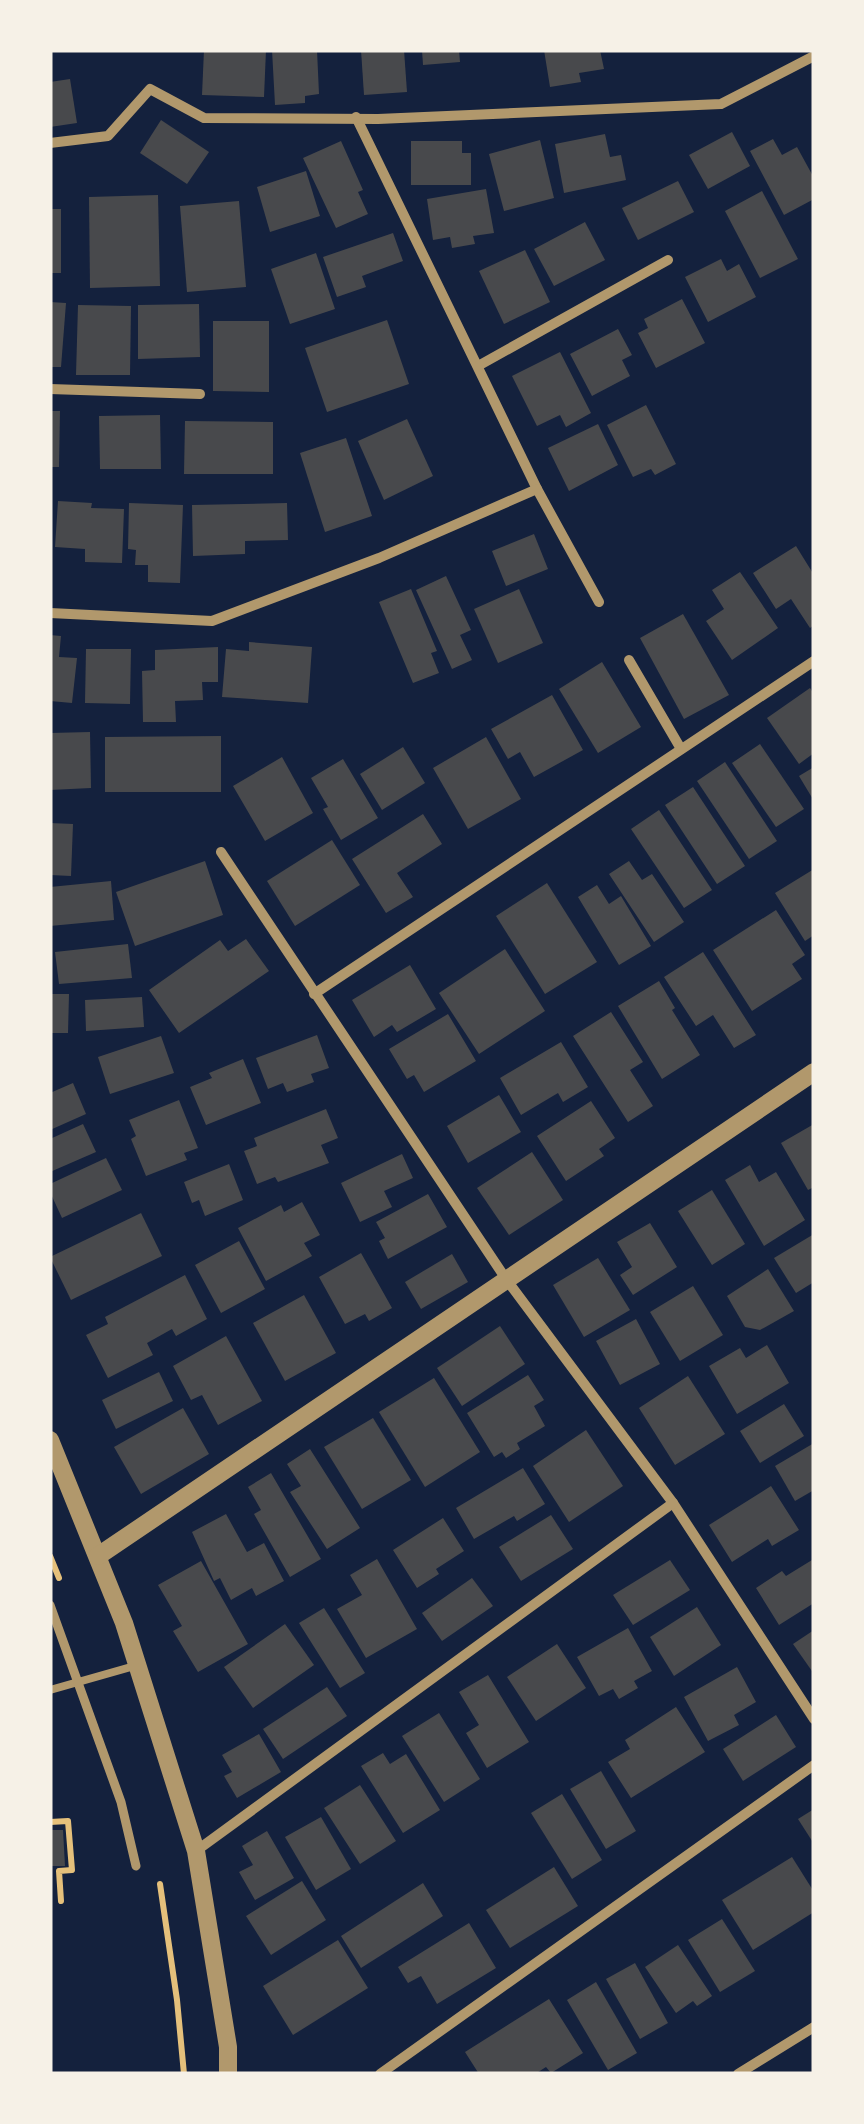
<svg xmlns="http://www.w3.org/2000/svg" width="864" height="2124" font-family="Roboto,sans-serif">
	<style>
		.building { fill: #48494c }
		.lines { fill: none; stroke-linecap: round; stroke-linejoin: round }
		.path { stroke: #e5c07b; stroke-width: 6 }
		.service { stroke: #b1986c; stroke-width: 8 }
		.pedestrian { stroke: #b1986c; stroke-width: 9 }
		.minor { stroke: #b1986c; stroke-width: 10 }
		.tertiary { stroke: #b1986c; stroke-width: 18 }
	</style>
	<rect width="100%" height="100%" fill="#14213d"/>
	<!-- building -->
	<g class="building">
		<path d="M204 50H266L264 97 202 95Z"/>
		<path d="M272 50H317L319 94 305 96V103L275 105Z"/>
		<path d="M361 50H404L407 92 364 95Z"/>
		<path d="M422 50H459L460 62 423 65Z"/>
		<path d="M544 50H600L604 69 579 73 581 82 550 87Z"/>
		<path d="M70 79 77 123 50 127V82Z"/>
		<path d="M161 120 209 152 187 184 140 153Z"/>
		<path d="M732 132 750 166 708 189 689 155Z"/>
		<path d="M605 134 610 157 621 155 626 180 564 193 555 144Z"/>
		<path d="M773 139 782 155 797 147 814 178V199L784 215 750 151Z"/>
		<path d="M540 140 554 198 504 211 489 154Z"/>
		<path d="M341 141 363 190 358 192 368 214 336 228 303 158Z"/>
		<path d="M411 141H462V153H471V185H411Z"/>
		<path d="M306 171 320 216 270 232 257 187Z"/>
		<path d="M678 181 694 212 638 240 622 208Z"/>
		<path d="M486 189 494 233 473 236 475 244 452 248 450 237 433 240 427 199Z"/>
		<path d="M762 191 798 259 760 278 725 211Z"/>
		<path d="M158 195 160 286 90 288 89 197Z"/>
		<path d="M239 201 246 287 187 292 180 206Z"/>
		<rect x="50" y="209" width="11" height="64"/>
		<path d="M585 222 605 260 554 286 534 249Z"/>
		<path d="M393 233 403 261 362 276 366 287 337 297 323 257Z"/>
		<path d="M525 250 550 302 504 324 479 271Z"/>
		<path d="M316 253 335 309 290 324 271 269Z"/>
		<path d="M721 259 727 271 739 264 756 297 708 322 685 277Z"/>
		<path d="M682 299 705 343 656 368 638 333 648 328 644 319Z"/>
		<path d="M50 302 66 303 61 367H50Z"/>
		<path d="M199 304 200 357 138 359V305Z"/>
		<path d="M78 305 131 306 130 375H76Z"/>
		<path d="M387 320 409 384 327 412 305 348Z"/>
		<path d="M213 321H269V392L213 391Z"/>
		<path d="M618 329 632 355 622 360 630 376 592 396 570 354Z"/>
		<path d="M560 352 591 413 566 427 560 415 537 426 512 376Z"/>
		<path d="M646 405 676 464 655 475 651 469 633 477 607 425Z"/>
		<path d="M50 411H60L59 467H50Z"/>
		<path d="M160 415 161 469H100L99 416Z"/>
		<path d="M407 419 433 476 384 500 358 441Z"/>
		<path d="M185 421 273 422V474H184Z"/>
		<path d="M598 424 618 465 569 491 548 448Z"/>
		<path d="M346 438 372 516 325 532 300 453Z"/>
		<path d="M58 501 92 503 91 508 124 509 122 563 85 562V549L55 547Z"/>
		<path d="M129 503 183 505 180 583 148 582V565H135L136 550 128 549Z"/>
		<path d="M287 503 288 540 245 541V554L193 556 192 505Z"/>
		<path d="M534 534 548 569 506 586 492 551Z"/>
		<path d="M796 546 814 575V625L810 628 791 599 776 609 753 573Z"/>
		<path d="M740 572 778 628 732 660 706 621 724 609 712 590Z"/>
		<path d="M446 576 471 630 460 635 472 660 452 669 416 590Z"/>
		<path d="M411 589 437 651 431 653 439 673 413 683 379 602Z"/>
		<path d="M519 589 543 643 498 663 474 609Z"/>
		<path d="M683 614 729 695 684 719 640 638Z"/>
		<path d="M50 635 61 636 59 657 77 658 72 703 50 701Z"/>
		<path d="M249 642 312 647 308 703 222 697 226 649 249 651Z"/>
		<path d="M218 647V682H202L203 700 175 701 176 722H143L142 671 155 670V650Z"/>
		<path d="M86 649H131L130 704 85 703Z"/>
		<path d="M602 662 641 727 598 753 559 689Z"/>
		<path d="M810 688 814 694V753L799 764 767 718Z"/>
		<path d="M552 695 583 750 534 777 520 752 508 759 491 729Z"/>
		<path d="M90 732 91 788 50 790V733Z"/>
		<path d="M221 736V792H105V737Z"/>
		<path d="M486 737 521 799 468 829 433 768Z"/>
		<path d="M760 744 804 809 776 827 732 763Z"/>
		<path d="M403 747 425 783 382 810 360 774Z"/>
		<path d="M282 757 313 813 265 841 233 786Z"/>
		<path d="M343 759 378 818 341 840 323 809 328 807 311 778Z"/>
		<path d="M725 762 777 841 749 859 697 781Z"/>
		<path d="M814 767V801L799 776Z"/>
		<path d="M693 787 745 866 717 884 665 805Z"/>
		<path d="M659 810 712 890 684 908 631 829Z"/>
		<path d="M423 814 442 844 397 873 413 897 386 913 352 859Z"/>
		<path d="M50 823 73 824 71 876 50 875Z"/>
		<path d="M332 840 360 885 295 926 267 881Z"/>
		<path d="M205 861 223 915 135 946 116 892Z"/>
		<path d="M629 861 642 880 652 874 684 922 654 942 609 874Z"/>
		<path d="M814 869V935L805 941 775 893Z"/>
		<path d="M111 881 114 920 50 926V887Z"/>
		<path d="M547 883 597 962 545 994 496 916Z"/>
		<path d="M597 885 609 904 621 896 651 946 619 965 578 897Z"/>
		<path d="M776 910 805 955 792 964 802 979 752 1011 713 950Z"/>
		<path d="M246 939 269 971 179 1033 149 990 220 940 228 951Z"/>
		<path d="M128 944 132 978 59 984 55 952Z"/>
		<path d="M505 949 545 1011 479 1054 439 993Z"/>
		<path d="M703 952 756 1035 734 1048 713 1015 696 1026 664 977Z"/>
		<path d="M410 965 436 1009 397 1032 392 1025 374 1037 352 1000Z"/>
		<path d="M659 981 675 1008 672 1010 700 1055 662 1079 618 1006Z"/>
		<path d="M50 994H69L68 1033H50Z"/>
		<path d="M142 997 144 1027 86 1031 85 1000Z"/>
		<path d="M611 1012 643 1062 630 1070 653 1106 628 1122 573 1036Z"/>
		<path d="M448 1014 476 1061 424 1092 414 1075 407 1079 389 1049Z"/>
		<path d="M317 1035 329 1068 311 1074 314 1082 287 1092 283 1083 268 1089 256 1058Z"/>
		<path d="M161 1036 174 1073 110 1094 98 1057Z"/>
		<path d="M561 1042 588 1087 563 1102 558 1093 521 1115 500 1078Z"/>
		<path d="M243 1059 261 1103 206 1125 190 1087 212 1078 209 1073Z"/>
		<path d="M73 1083 86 1114 50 1130V1093Z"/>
		<path d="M499 1095 521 1132 468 1163 447 1126Z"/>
		<path d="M179 1100 198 1148 184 1153 187 1160 146 1176 131 1139 136 1136 129 1120Z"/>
		<path d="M591 1101 615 1138 599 1149 604 1156 566 1181 537 1136Z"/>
		<path d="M326 1109 338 1138 321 1145 329 1163 278 1182 275 1177 257 1184 244 1151 257 1146 254 1138Z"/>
		<path d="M83 1124 96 1152 50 1172V1139Z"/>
		<path d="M814 1124V1187L808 1190 781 1143Z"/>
		<path d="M532 1152 563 1200 509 1235 477 1188Z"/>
		<path d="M402 1154 413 1178 384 1191 392 1207 360 1222 341 1183Z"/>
		<path d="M106 1158 122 1190 62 1218 50 1192V1184Z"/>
		<path d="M229 1164 243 1200 205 1216 199 1200 192 1203 184 1182Z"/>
		<path d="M750 1165 759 1182 776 1172 805 1220 764 1246 725 1180Z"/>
		<path d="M712 1190 745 1244 712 1265 678 1211Z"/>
		<path d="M428 1194 447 1227 388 1259 379 1241 385 1238 376 1222Z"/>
		<path d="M302 1202 320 1235 304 1243 312 1256 266 1281 238 1228 281 1205 284 1212Z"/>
		<path d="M141 1213 162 1256 71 1300 50 1257Z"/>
		<path d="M650 1223 677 1267 633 1295 620 1275 632 1267 617 1242Z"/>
		<path d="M814 1234V1282L796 1293 774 1258Z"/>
		<path d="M239 1241 265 1289 221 1313 195 1265Z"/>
		<path d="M361 1253 392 1308 369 1321 365 1314 345 1324 319 1277Z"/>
		<path d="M452 1254 468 1282 421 1309 405 1282Z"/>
		<path d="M598 1258 630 1310 584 1337 553 1285Z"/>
		<path d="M768 1269 794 1311 760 1330 745 1327 727 1296Z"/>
		<path d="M185 1275 207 1319 176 1336 172 1329 147 1343 153 1355 108 1378 86 1335 108 1324 105 1317Z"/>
		<path d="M693 1286 723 1335 680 1361 650 1312Z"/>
		<path d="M304 1295 336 1353 285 1381 253 1323Z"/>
		<path d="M636 1319 660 1364 620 1385 596 1341Z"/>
		<path d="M500 1326 525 1364 462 1406 437 1368Z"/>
		<path d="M226 1336 262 1401 218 1425 202 1395 191 1400 173 1366Z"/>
		<path d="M767 1345 789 1383 737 1414 709 1366 740 1348 746 1358Z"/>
		<path d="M159 1372 173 1401 116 1429 102 1400Z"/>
		<path d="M528 1375 544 1400 534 1406 545 1426 517 1443 520 1449 506 1458 502 1452 494 1457 467 1413Z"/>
		<path d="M688 1376 725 1434 675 1465 639 1408Z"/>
		<path d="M434 1378 480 1452 425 1487 379 1412Z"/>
		<path d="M784 1404 804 1436 760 1463 740 1431Z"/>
		<path d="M183 1408 209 1454 141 1494 114 1447Z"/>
		<path d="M373 1418 411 1480 362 1509 324 1447Z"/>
		<path d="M586 1430 623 1486 569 1522 533 1466Z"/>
		<path d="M814 1443V1490L795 1501 775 1466Z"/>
		<path d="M310 1449 360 1528 327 1549 290 1492 301 1486 287 1464Z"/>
		<path d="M523 1468 545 1504 517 1521 514 1516 474 1539 456 1508Z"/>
		<path d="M271 1473 321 1559 290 1577 254 1514 261 1510 248 1487Z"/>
		<path d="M771 1486 799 1530 772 1546 768 1539 732 1562 709 1525Z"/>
		<path d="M226 1514 247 1552 264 1543 284 1581 256 1596 252 1588 231 1600 220 1578 214 1581 192 1532Z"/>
		<path d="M551 1515 573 1549 521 1581 499 1547Z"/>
		<path d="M443 1518 464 1551 436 1569 439 1574 417 1588 393 1550Z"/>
		<path d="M377 1559 417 1629 366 1658 337 1609 362 1595 350 1575Z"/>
		<path d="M670 1560 690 1590 633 1625 613 1595Z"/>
		<path d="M812 1560 814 1603 779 1625 756 1588 782 1571 786 1576Z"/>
		<path d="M201 1561 248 1644 198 1672 173 1631 182 1626 158 1585Z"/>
		<path d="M472 1578 493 1606 442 1641 422 1613Z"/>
		<path d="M697 1607 721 1645 674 1676 650 1637Z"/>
		<path d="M324 1608 365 1673 340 1688 299 1623Z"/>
		<path d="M285 1624 314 1665 253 1708 224 1667Z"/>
		<path d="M628 1628 652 1671 634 1681 638 1688 619 1699 613 1689 599 1696 577 1657Z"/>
		<path d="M814 1630V1674L793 1644Z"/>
		<path d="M557 1644 586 1688 536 1721 507 1677Z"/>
		<path d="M737 1667 756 1702 734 1715 739 1725 708 1741 684 1697Z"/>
		<path d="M488 1675 529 1742 487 1768 466 1733 479 1725 459 1692Z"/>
		<path d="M327 1687 347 1716 283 1759 263 1729Z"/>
		<path d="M676 1707 705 1752 631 1798 608 1762 630 1749 625 1740Z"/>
		<path d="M439 1713 480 1779 444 1802 402 1736Z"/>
		<path d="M776 1715 796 1747 743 1781 723 1749Z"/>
		<path d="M259 1734 281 1772 237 1798 224 1776 232 1772 222 1755Z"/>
		<path d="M383 1753 390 1764 406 1754 440 1810 403 1833 361 1766Z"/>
		<path d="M601 1771 636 1831 606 1849 570 1789Z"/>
		<path d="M360 1785 396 1841 360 1864 324 1808Z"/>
		<path d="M562 1794 602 1860 572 1879 531 1813Z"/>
		<path d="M814 1809V1844L798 1819Z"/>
		<path d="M321 1817 351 1869 316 1890 285 1837Z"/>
		<path d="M50 1830H63L65 1866H50Z"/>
		<path d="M267 1831 294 1878 255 1900 239 1872 253 1865 242 1846Z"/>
		<path d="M792 1857 814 1892V1912L753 1950 722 1900Z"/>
		<path d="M554 1867 578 1906 510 1948 486 1910Z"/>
		<path d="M302 1881 326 1920 271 1955 246 1916Z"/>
		<path d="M423 1883 443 1916 361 1968 341 1936Z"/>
		<path d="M722 1919 755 1971 720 1992 688 1940Z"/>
		<path d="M469 1923 496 1968 437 2004 421 1976 408 1983 398 1967Z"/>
		<path d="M338 1940 368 1988 293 2035 263 1986Z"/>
		<path d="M678 1945 712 1996 697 2006 693 2001 676 2013 645 1967Z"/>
		<path d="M635 1963 668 2023 640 2039 606 1979Z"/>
		<path d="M596 1982 637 2053 608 2070 567 2000Z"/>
		<path d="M549 1999 583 2053 551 2073 546 2067 535 2074H479L465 2052Z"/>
	</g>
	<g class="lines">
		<!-- path -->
		<g class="path">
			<path d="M50 1556 59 1578"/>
			<path d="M50 1822 68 1821 72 1870 59 1871 61 1901"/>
			<path d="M160 1884 177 2000 184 2074"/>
		</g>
		<!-- service -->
		<path class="service" d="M50 1690 138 1665"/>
		<!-- pedestrian -->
		<path class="pedestrian" d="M50 1605 121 1802 136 1866"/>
		<!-- minor -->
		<g class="minor">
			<path d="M356 117 537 489 599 602"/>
			<path d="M50 143 108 136 150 89 204 118 378 119 721 104 814 56"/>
			<path d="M478 366 668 260"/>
			<path d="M50 389 200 394"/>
			<path d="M50 613 212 621 379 558 537 489"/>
			<path d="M629 660 681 749"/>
			<path d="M221 852 506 1279 673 1503 814 1719"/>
			<path d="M314 994 814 661"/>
			<path d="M196 1851 673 1503"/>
			<path d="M380 2074 814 1765"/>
			<path d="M738 2074 814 2027"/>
		</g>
		<!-- tertiary -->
		<g class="tertiary">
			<path d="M50 1440 124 1623 196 1851 228 2047V2074"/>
			<path d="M98 1556 814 1072"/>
		</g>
	</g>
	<!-- border -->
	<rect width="864" height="2124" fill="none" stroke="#f6f1e7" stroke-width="105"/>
</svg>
